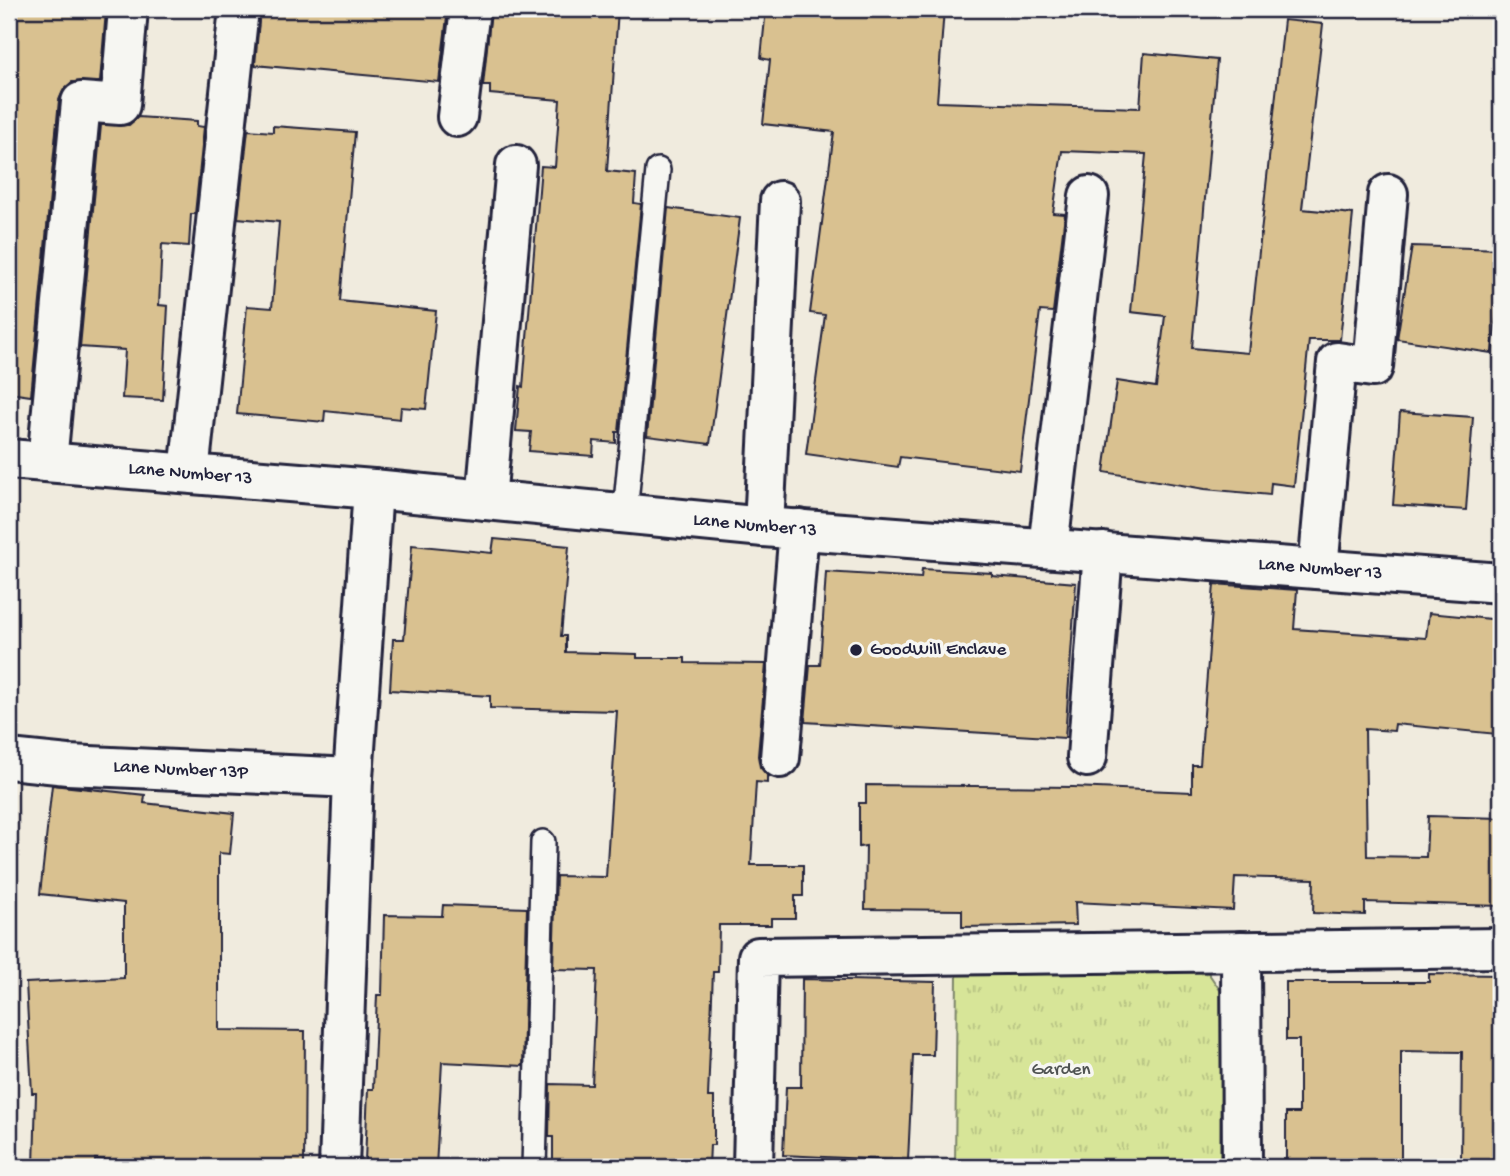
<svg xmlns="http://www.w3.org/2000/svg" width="1510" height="1176" font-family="'Gochi Hand',sans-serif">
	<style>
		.park { fill: url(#park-tufts); stroke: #7c846a; stroke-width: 2 }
		.building { fill: #d9c190; stroke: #22223b; stroke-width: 2 }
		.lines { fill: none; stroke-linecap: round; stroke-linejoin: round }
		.lane-casing { stroke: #22223b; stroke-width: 28 }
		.street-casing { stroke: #22223b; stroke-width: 44 }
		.lane { stroke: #f6f6f2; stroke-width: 23 }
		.street { stroke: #f6f6f2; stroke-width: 38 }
		.poi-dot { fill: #22223b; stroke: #f6f6f2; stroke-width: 2.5 }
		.labels { text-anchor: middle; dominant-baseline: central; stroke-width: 7; stroke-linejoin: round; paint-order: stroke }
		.street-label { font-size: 19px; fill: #22223b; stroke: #f6f6f2 }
		.poi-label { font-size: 19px; fill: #22223b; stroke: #f6f6f2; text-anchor: start }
		.park-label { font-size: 19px; fill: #4f5352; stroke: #f6f6f2 }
	</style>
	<defs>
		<pattern id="park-tufts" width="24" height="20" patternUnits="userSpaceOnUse" patternTransform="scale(1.75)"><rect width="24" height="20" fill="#d7e598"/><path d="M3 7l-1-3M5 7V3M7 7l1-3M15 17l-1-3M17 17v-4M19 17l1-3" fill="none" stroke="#b8c484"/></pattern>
	</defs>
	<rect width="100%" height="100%" fill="#f0ebde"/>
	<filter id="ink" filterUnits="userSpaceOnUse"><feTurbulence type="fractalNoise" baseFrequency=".0143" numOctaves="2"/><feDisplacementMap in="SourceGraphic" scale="14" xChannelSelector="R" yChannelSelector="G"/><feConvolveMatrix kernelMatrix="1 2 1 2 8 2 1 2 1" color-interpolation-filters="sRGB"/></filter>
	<g filter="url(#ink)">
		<!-- park -->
		<path class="park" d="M1207 971 1222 993 1220 1167H955L957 974Z"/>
		<!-- building -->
		<g class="building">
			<path d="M9 9 106 11 100 82H72L64 89 59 100 31 396 9 393Z"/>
			<path d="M260 9H448L439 82 255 65Z"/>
			<path d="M491 9H618L607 171 636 174 634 203 641 204 619 432H616V443L594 441 593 456 529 451 531 432 516 431 520 386 523 387 541 166 555 167 560 100 490 94V86H483Z"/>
			<path d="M766 9H944L937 102 1140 108 1144 53 1217 60 1192 348 1248 353 1284 20 1323 24 1302 209 1353 214 1340 340H1309L1294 486 1271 483 1270 495 1205 489 1104 472 1117 381 1156 387 1165 316 1131 312 1146 154 1062 151 1053 213 1065 214 1053 312 1040 311 1020 471 900 457 898 467 806 454 825 315 810 313 834 132 763 124 770 60 761 58Z"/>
			<path d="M138 117 197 121V126L204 127 195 214H191L189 246 162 244 159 305 168 306 163 400 122 398 125 350 80 347 101 125H129Z"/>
			<path d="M273 126 355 132 340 301 436 311 426 409 401 407 400 419 325 411 324 422 237 414 247 306 272 308 279 222 238 218 248 130 273 132Z"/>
			<path d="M668 208 740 218 710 444 647 436Z"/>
			<path d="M1412 246 1501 249V273L1492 353 1397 339Z"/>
			<path d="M1400 412 1473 417 1466 510 1393 505Z"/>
			<path d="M494 539 569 546 561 636H566V652L637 654V658H685V663L766 664 758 756 760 767 767 775V783L756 782 751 865H803V896H795V918H771V925H719L718 972H713L708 1097H714V1145H710L709 1167H553V1137H549L550 1084 592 1085 597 970 553 969 556 876 606 877 617 711 490 708V696L390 690 393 639H404L412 545 492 553Z"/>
			<path d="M922 569 992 573V576L1076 583 1065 738 805 722 810 665H820L826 572 921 578Z"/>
			<path d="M1214 584 1297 590 1294 629 1426 638 1429 613 1501 620V692L1497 734 1395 724 1394 731 1365 729 1367 856 1426 857 1428 816 1501 818V906L1365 902V915L1313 913 1314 879 1235 877 1233 910 1075 902 1076 925 962 927V910L865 909 866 846 859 847V803H866V785L1073 787 1192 792V765H1200Z"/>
			<path d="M52 785 145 795 144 803 234 813 230 854 219 853V1030L305 1031 304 1167H189L95 1159V1167H34L36 1093H32L26 983 124 978V903L40 894Z"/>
			<path d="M443 905 527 908 523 1066 442 1062 436 1167H386L387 1162 365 1161 368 1089H373L377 995H382L384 915 442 916Z"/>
			<path d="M1429 974 1501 975V1165L1461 1164 1462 1052 1401 1051V1167H1286V1113H1299V1040H1286V982H1429Z"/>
			<path d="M802 979 935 982 933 1055H913L908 1161 783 1155 786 1087H801Z"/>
		</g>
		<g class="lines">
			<defs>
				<g id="lane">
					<path d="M625 513 658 170"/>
					<path d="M534 1167 543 842"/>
				</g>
				<g id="street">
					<path d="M457 117 470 9"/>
					<path id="s1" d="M9 459 373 489 764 527 1501 583"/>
					<path d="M47 462 81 102 120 105 128 9"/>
					<path d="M189 473 239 9"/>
					<path d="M486 500 516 165"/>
					<path d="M764 527 780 201"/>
					<path d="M1048 548 1089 196"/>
					<path d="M1318 569 1337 362 1373 367 1388 194"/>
					<path d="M1087 757 1103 552"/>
					<path d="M780 758 799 529"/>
					<path id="s2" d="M9 759 68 765 353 778"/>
					<path d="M1241 951 1242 1167"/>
					<path d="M339 1167 353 778 373 489"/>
					<path d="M753 1167 758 957 1501 948"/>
				</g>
			</defs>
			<!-- lane casing -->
			<use href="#lane" class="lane-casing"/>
			<!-- street casing -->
			<use href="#street" class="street-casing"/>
			<!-- lane -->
			<use href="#lane" class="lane"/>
			<!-- street -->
			<use href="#street" class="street"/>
		</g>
	</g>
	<!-- markers -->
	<circle class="poi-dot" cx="856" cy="650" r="7"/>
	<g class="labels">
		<!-- street labels -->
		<g class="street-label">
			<text stroke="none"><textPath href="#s1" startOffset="182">Lane Number 13</textPath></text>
			<text stroke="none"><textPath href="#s1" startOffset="749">Lane Number 13</textPath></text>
			<text stroke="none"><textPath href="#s1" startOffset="1316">Lane Number 13</textPath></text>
			<text stroke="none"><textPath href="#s2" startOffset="172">Lane Number 13P</textPath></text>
		</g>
		<!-- poi labels -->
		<g class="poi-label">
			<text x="870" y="650">GoodWill Enclave</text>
		</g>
		<!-- park labels -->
		<g class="park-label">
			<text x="1061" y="1070">Garden</text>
		</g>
	</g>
	<!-- margin -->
	<rect width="1510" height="1176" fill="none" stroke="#f6f6f2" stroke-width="35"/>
	<rect x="18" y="18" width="1475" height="1141" fill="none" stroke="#22223b" stroke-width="2.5" filter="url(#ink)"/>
</svg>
